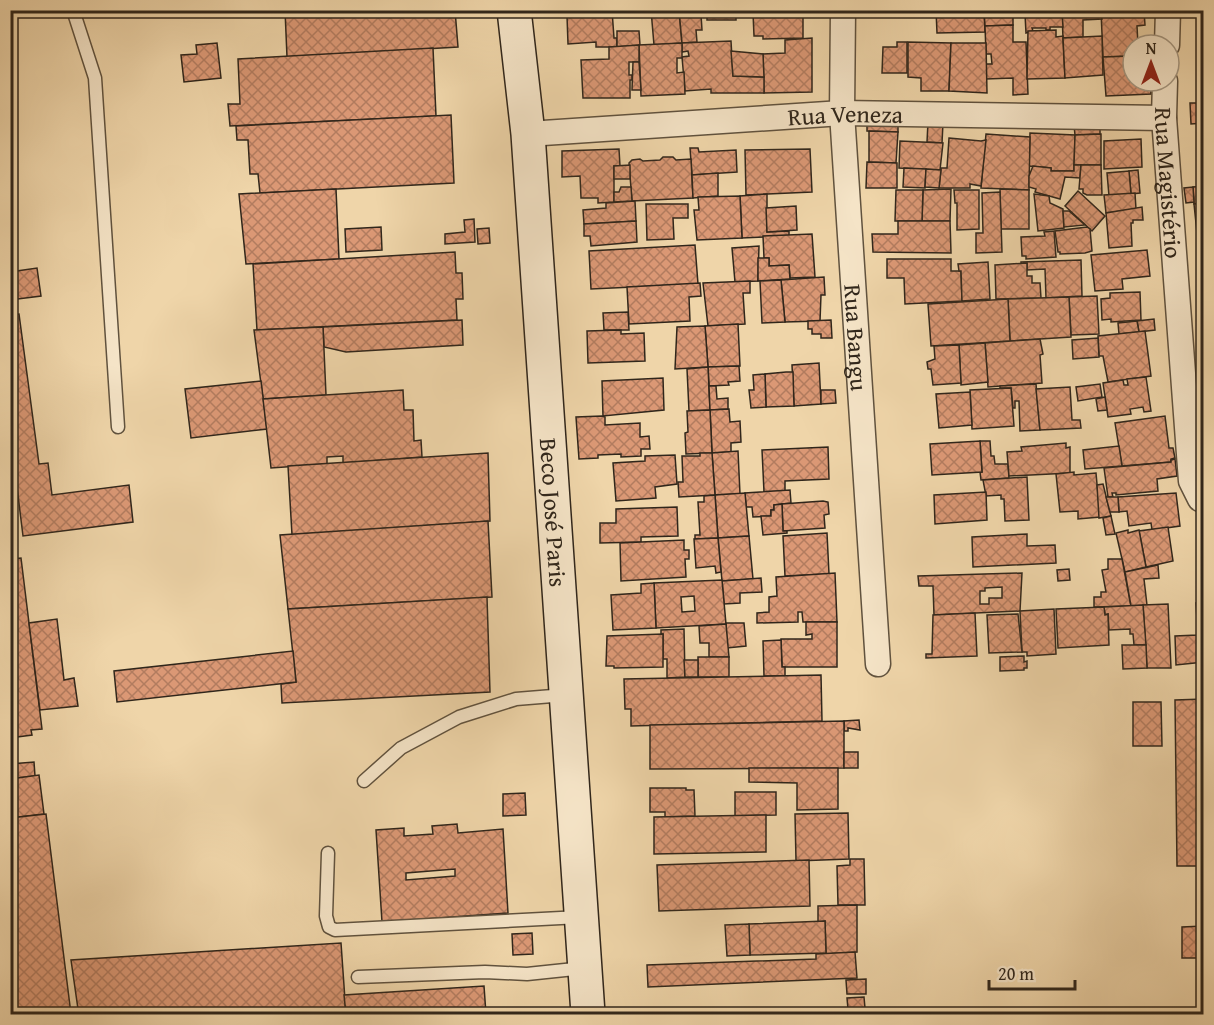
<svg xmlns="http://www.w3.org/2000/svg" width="1214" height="1025" font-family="'Gentium Book Plus',serif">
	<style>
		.building { fill: url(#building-cross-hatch); stroke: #30261b; stroke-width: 1.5; fill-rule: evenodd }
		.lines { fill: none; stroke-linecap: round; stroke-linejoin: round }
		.lane-casing { stroke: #60523e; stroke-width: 15 }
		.street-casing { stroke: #60523e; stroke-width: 27 }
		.secondary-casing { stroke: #30261b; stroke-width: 36 }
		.lane { stroke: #f5e4c7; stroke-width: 12 }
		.street { stroke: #f5e4c7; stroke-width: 24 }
		.secondary { stroke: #f5e4c7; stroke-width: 33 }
		.labels { text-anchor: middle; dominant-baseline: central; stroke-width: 6; stroke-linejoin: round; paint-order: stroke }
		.street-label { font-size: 24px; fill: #30261b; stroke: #f5e4c7 }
	</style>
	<defs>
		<pattern id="building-cross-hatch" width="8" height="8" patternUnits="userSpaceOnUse" patternTransform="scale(1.5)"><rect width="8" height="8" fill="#db9875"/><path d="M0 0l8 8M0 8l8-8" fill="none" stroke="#b27c5f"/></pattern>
	</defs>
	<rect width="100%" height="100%" fill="#efd5a9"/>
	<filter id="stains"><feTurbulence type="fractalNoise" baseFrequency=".00333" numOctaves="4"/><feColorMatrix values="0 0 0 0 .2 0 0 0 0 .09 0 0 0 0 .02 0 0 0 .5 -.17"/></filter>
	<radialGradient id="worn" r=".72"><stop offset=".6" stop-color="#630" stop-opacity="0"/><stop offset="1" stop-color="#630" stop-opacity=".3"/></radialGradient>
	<!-- building -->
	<g class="building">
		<path d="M285 10H455L458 47 287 57Z"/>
		<path d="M575 10H612L614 38H617V47H596V42L568 44 567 16 575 15Z"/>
		<path d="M651 10H679L682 43 654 45Z"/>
		<path d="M679 10H701L695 13V16L701 15 702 30H696L697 42 682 43Z"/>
		<rect x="707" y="10" width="29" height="10"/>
		<path d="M751 10H803V38L763 39V36H754L753 13H751Z"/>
		<path d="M936 10H984L985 32 937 33Z"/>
		<path d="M984 10H1025V14L1013 15V25L985 26Z"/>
		<path d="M1144 10 1145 25 1137 26 1138 45H1133V56L1103 57 1101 11Z"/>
		<path d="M1101 11 1102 19 1083 20V37L1063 38 1062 13Z"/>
		<path d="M1062 13 1063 27H1050V30H1046V28H1032L1033 31 1026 33 1025 14Z"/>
		<path d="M1013 25V42H1026L1028 94 1013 95V78L986 79V64H992L991 54H986L985 26Z"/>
		<path d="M1056 30V37L1063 36V38L1065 78 1027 79 1028 31Z"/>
		<path d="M617 31H639L640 45 617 47Z"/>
		<path d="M1102 36 1103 75 1065 78 1063 38Z"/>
		<path d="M812 38V92L764 93 763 54 785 53V40Z"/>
		<path d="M731 41 733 76 764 77V93H711V89L685 91 682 57 689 56 688 51 682 52V43Z"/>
		<path d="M897 42H907V73H882L883 47H897Z"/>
		<path d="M908 42 951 43 949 91H921V78L908 77Z"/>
		<path d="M217 43 221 78 184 82 181 55 197 54 196 45Z"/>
		<path d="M682 43V58H677V73L684 72 685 94 641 96 639 45Z"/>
		<path d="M951 43H986L987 93 949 91Z"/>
		<path d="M639 45V62H629V75H632V80H630V98H583L581 60 609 59V47Z"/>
		<path d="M433 48 436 116 230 126 228 104H240L238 59Z"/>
		<path d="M731 51 763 54 764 77 733 76Z"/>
		<path d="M1133 56V81H1150L1151 94 1106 96 1103 57Z"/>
		<path d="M633 62H639L641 90H632Z"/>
		<path d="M1199 63H1204V106H1203Z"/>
		<path d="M1190 103H1197L1198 106H1204V123L1191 124Z"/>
		<path d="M451 115 454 183 260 193 258 174H250L248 140H237L236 126Z"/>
		<path d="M867 121 898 123V132L867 131Z"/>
		<path d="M928 122 943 123 942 143 927 142Z"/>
		<path d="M1074 125H1100V134L1075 135Z"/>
		<path d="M869 131 898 132 896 163 869 162Z"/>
		<path d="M1030 133 1075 135 1074 171H1051V168L1029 166Z"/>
		<path d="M986 134 1030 137 1029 190 981 188Z"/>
		<path d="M1101 134V165H1074L1075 135Z"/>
		<path d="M949 138 981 141 986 140 981 186 970 184V188H939L941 168H947Z"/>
		<path d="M1141 139 1142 167 1104 169V141Z"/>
		<path d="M900 141 943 143 940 170 899 168Z"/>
		<path d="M690 148H698L699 152 736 150 737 172 692 175Z"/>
		<path d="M619 149 620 166H614V202L598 203V198H581L580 176 562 177V151Z"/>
		<path d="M810 149 812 192 746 195 745 150Z"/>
		<path d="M663 157H673L676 160 691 159 693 198 632 201 629 163 632 160 640 159 643 161 660 160Z"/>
		<path d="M867 162 897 163V188H866Z"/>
		<path d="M630 165V179H614V166Z"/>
		<path d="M1074 165H1081L1080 178 1065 177 1060 199 1035 192 1036 189 1029 187V176L1033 166 1051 168V171H1074Z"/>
		<path d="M1081 165H1101L1102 195H1087L1083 193V189H1079Z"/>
		<path d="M904 168 926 169 925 188 903 187Z"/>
		<path d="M926 169 941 170 939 188 925 187Z"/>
		<path d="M1138 170 1140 193 1131 194 1129 171Z"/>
		<path d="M1129 171 1131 194 1109 196 1107 173Z"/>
		<path d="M718 173V196L693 198 692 175Z"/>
		<path d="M1204 186V203L1194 204 1193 187Z"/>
		<path d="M621 187H631L632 201 614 202V192H619Z"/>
		<path d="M1193 187 1194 202 1186 203 1184 188Z"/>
		<path d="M336 189 339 259 246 264 239 194Z"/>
		<path d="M951 189 950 221H922L923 190Z"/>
		<path d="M1000 189 1029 190V229H1001Z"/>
		<path d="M896 190H923L922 221H895Z"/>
		<path d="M954 190H979V229L957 230V203H955Z"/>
		<path d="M1078 191 1105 216 1092 231 1065 206Z"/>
		<path d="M1000 192 1002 252 976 253V233H983L982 193Z"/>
		<path d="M1135 193 1136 209 1106 213 1104 195Z"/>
		<path d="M767 194V232L789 231V236L742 238 740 196Z"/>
		<path d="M1034 194 1049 196 1050 203 1063 209 1064 228 1038 231Z"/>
		<path d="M740 196 742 238 697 240 694 210H699L698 197Z"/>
		<path d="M635 201 636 221 584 224 583 210 606 208V203Z"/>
		<path d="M1204 203V233H1197L1194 204Z"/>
		<path d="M646 204H688V218H673L674 239 647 240Z"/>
		<path d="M796 206 797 230 767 232 766 208Z"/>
		<path d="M1142 207 1143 220H1133V223H1131L1132 246 1109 248 1106 213Z"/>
		<path d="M1063 211H1069L1085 225 1064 227Z"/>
		<path d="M474 219 475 242 445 244V234L465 232 464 220Z"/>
		<path d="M636 221 637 242 591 246 590 236H584V224Z"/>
		<path d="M898 221H950L951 253 873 252 872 234H898Z"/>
		<path d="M381 227 382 250 346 252 345 229Z"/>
		<path d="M1087 227 1090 229 1092 251 1085 253 1060 254V252H1058L1055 231Z"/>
		<path d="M489 228 490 243 478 244 477 229Z"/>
		<path d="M1054 231 1056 257 1026 259V256H1022L1021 237 1045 236 1044 232Z"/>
		<path d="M812 234 815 277 790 278 789 265 769 266V258H764L763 236Z"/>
		<path d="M695 245 698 284 591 289 589 251Z"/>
		<path d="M759 246 758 281 735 282 732 248Z"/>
		<path d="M1147 250 1150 276 1122 279 1123 289 1095 291 1091 255Z"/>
		<path d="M455 252 456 273H462L463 299H456L457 320 257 330 253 264Z"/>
		<path d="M758 258H769V266L789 265 790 279 758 281Z"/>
		<path d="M887 259H951V271H961L962 301 905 304 904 278H887Z"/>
		<path d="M1081 260 1082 296 1046 298 1045 269 1027 270V263L1021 264V262Z"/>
		<path d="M988 262 990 299 962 301 961 271H959L958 264Z"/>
		<path d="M1027 263V276H1032V283H1040L1041 298 996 299 995 265Z"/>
		<path d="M37 268 41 296 10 300V272Z"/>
		<path d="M824 277 825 295H821L820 321 785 322 781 280Z"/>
		<path d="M781 280 785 322 762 323 760 281Z"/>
		<path d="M750 281V293H743L745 324 708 326 703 283Z"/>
		<path d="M700 283 701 296 689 297 690 321 629 324 627 287Z"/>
		<path d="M1140 292 1141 320 1111 322V319L1102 320 1101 299 1110 298V293Z"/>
		<path d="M1097 296 1099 334 1071 335 1069 297Z"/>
		<path d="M1069 297 1071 337 1010 341 1008 299Z"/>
		<path d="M1008 299 1010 341 931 346 928 304Z"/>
		<path d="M628 312 629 330H604L603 313Z"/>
		<path d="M19 314 39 464 48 463 52 495 129 485 133 522 23 536 15 471H10V315Z"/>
		<path d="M1154 319 1155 330 1139 332 1137 321Z"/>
		<path d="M462 320 463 345 346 352 324 347 323 327Z"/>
		<path d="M831 320 832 338H821V334H812V329H808V321Z"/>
		<path d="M1137 321 1139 332 1119 334 1118 323Z"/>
		<path d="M738 324 740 366 708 367 705 326Z"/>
		<path d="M705 326 708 367 675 369 677 327Z"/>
		<path d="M323 327 326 395 263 399 254 330Z"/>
		<path d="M621 330V334L644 333 645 361 588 363 587 331Z"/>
		<path d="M1145 331 1151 376 1108 382 1103 356H1099L1098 336Z"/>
		<path d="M1098 338 1099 357 1073 359 1072 340Z"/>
		<path d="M1040 339 1043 354 1040 355 1042 383 988 387 985 343Z"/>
		<path d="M985 343 988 382 961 385 959 345Z"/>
		<path d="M959 345 961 383 933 385 931 369H928L927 362 935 359 934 346Z"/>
		<path d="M819 363 821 404 794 406 792 365Z"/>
		<path d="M739 366 740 381 728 382 729 385 709 386 708 367Z"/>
		<path d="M708 367 710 410 689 411 687 369Z"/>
		<path d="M786 372H793L794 406 766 407 765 374Z"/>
		<path d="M765 374 766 407 751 408 749 390H754L753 375Z"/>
		<path d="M1146 377 1151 411 1144 412 1143 407 1130 409 1131 414 1108 417 1103 383 1123 380 1124 385H1128L1127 379Z"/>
		<path d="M663 378 664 410 603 416 602 381Z"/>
		<path d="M261 381 267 429 191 438 185 389Z"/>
		<path d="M1036 384 1040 430 1020 431 1019 401H1015V408H1013L1011 388H1000V386Z"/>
		<path d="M1100 384 1102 397 1078 401 1076 387Z"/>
		<path d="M709 386H716L717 399 728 398V409L710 410Z"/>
		<path d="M1070 387 1072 420H1080L1081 428 1040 430 1036 389Z"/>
		<path d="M1011 388 1014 426 972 429 970 390Z"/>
		<path d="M403 390 404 410H413L414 441 421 440 422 457 343 463V456L327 457V464L271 468 263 399Z"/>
		<path d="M821 390H835L836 403 821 404Z"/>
		<path d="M970 392 972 425 939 428 936 394Z"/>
		<path d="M1105 397 1107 410 1098 411 1096 399Z"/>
		<path d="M729 409 730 422 740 421 741 442 731 443V452L712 453 710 410Z"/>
		<path d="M710 410 712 453 686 454 685 433 688 432 687 411Z"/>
		<path d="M602 416 605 417V425L640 423V437L649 436 650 449H641V456L621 457V454L598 455V458L579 459 576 417Z"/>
		<path d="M1165 416 1169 448H1173L1175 458 1171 459V462L1122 466 1115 423Z"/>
		<path d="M980 441H990L991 456H994L995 464H1008L1009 478 981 480 980 472H982Z"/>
		<path d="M980 441 982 472 932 475 930 444Z"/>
		<path d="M1066 443V448L1070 447V473L1009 476 1007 452 1022 451 1021 447Z"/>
		<path d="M1119 446 1122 466 1085 469 1083 450Z"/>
		<path d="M828 447 829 479 785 481V491L764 492 762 450Z"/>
		<path d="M738 451 740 494 715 495 712 453Z"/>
		<path d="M488 453 490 521 292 535 288 466Z"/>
		<path d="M700 453H712L715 495 679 497 678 482H683L682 456H700Z"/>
		<path d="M675 455 677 484 655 487 656 498 616 501 613 463 645 461V456Z"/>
		<path d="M1175 459 1177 476 1157 479 1158 491 1116 495V493H1112L1113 497H1108L1104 468 1171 462V460Z"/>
		<path d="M1074 472V475L1096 473 1100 517 1078 519V511L1060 512 1056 474Z"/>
		<path d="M1027 477 1029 520 1005 521 1004 499H1001V495L986 496 983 480Z"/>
		<path d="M1103 484 1111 516 1099 518 1097 485Z"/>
		<path d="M790 490 791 503 774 505V510H771V516L753 517 752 507H746L745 493Z"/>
		<path d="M986 492 987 520 935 524 934 495Z"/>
		<path d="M745 493 749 536 718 538 715 495Z"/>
		<path d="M1176 493 1180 526 1152 530 1151 523 1129 526 1127 511 1119 512 1118 497Z"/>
		<path d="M704 496 715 495 718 538 695 539V535H700L698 502H704Z"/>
		<path d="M1106 497H1118L1119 512H1110Z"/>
		<path d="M823 501 828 502 829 514 824 515 825 528 783 531 782 504Z"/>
		<path d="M782 504 783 531H787V533L763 535 761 516H771V510H774V505Z"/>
		<path d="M677 507 678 536 641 537V542L600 543V523H616V509Z"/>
		<path d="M1111 516 1115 534 1106 535 1103 518Z"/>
		<path d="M488 521 492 597 288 609 280 535Z"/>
		<path d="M1168 527 1173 561 1146 567 1139 531Z"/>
		<path d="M1128 530V533L1139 530 1146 567 1125 572 1116 533Z"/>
		<path d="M827 533 829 574 785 576 783 536Z"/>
		<path d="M1027 534V546L1055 545 1056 563 973 567 972 537Z"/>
		<path d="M749 536 753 579 722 581 718 538Z"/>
		<path d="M718 538 721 572 716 573 715 566 696 568 694 539Z"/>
		<path d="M684 540V550H689V559H685L686 577 621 581 620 543Z"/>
		<path d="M10 558 11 559 21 558 42 729 31 730 32 735 10 738Z"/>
		<path d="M1108 559H1122L1131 606 1094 607V597H1101V592H1106L1102 570 1108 569Z"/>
		<path d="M1158 565 1159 578 1144 579 1147 605 1131 606 1125 572Z"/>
		<path d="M1069 569 1070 580 1058 581 1057 570Z"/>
		<path d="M835 573 837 622H803L802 612H798V622L757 623V613L769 612V597L777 596 776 577Z"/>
		<path d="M1022 573 1020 611 934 615 933 586H919L918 576ZM1002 587V598H989V604H980V591H985V588Z"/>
		<path d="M761 578 762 592 740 593V603L724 604 722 581Z"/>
		<path d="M722 580 726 624 656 628 654 583ZM694 596 695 611 682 612 681 597Z"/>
		<path d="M654 583 656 628 613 630 611 595 641 593V584Z"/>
		<path d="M487 597 490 692 282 703 281 684 296 682 288 609Z"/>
		<path d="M1196 603H1204V662L1176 665 1175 636 1198 635Z"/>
		<path d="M1168 604 1171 668H1147L1143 605Z"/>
		<path d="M1143 605 1146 645H1134L1133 634H1130V629L1109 630 1108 614 1105 615 1104 607Z"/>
		<path d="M1104 607 1105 615 1108 614 1109 645 1058 648 1056 609Z"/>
		<path d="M1054 609 1056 654 1027 656V652H1022L1020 611Z"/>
		<path d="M975 613 977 656 926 658V654H932L933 615Z"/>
		<path d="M1018 614 1022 652 989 653 987 615Z"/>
		<path d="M57 619 64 680 74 678 78 706 40 710 29 623Z"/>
		<path d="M806 622H837V667H782L781 639H812V634L806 635Z"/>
		<path d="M726 623H744L746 646 727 648Z"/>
		<path d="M726 624 729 657H709V643H700L699 626Z"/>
		<path d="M684 629 685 677 667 678V659H663V634H661V630Z"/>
		<path d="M663 634V667L614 668V666H606L607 636Z"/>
		<path d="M781 640 782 667H785V676H764L763 641Z"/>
		<path d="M1122 645H1146L1147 668 1123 669Z"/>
		<path d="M293 651 296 682 117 702 114 671Z"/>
		<path d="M1024 656V662L1027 661V668H1024V670L1000 671V657Z"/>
		<rect x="698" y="657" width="31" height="20"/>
		<path d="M684 660H698V677H685Z"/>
		<path d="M821 675 822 721 631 726V709H625L624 679Z"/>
		<path d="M1204 699V866H1177L1175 700Z"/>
		<path d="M1133 702H1161L1162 746H1133Z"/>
		<path d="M859 720 860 730 848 728V731H844V721Z"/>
		<path d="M844 721V768L650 769V725Z"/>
		<rect x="844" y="752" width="14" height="16"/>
		<path d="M34 762 35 776 10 779V764Z"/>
		<path d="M749 768H838V809L797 810V783L749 782Z"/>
		<path d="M39 775 44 814 10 818V779Z"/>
		<path d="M650 788H686V790H694L695 816 665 817V812H650Z"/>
		<path d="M735 792H776V815L735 816Z"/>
		<path d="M525 793 526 815 503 816V794Z"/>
		<path d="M848 813 849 859 796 861 795 814Z"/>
		<path d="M46 814 71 1014H10V818Z"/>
		<path d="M766 815V852L654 854V817Z"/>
		<path d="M457 824 458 833 503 829 508 913 382 922 376 830 404 828V836L433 834 432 826ZM455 869V876L406 880V873Z"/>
		<path d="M850 859H864L865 905H838L837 866 850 865Z"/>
		<path d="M809 860 810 906 659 911 657 865Z"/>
		<path d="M857 905V952L826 954 825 921 818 922V906Z"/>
		<path d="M825 921 826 953 750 955 749 924Z"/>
		<path d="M749 924 750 955 727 956 725 925Z"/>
		<path d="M1204 926V958H1182V927Z"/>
		<path d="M532 933 533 954 513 955 512 934Z"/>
		<path d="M341 943 346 1014H89V1008L78 1009 71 960Z"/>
		<path d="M855 952 857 978 648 987 647 965 816 959V954Z"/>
		<path d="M866 979V994H847L846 980Z"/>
		<path d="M484 986 486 1014H346L344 995Z"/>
		<path d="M864 997 865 1008 848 1009 847 998Z"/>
	</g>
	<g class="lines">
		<defs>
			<g id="lane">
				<path d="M73 10 95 78 118 427"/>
				<path d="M364 781 401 748 459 717 516 699 565 695"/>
				<path d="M328 853 326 916 329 927 335 930 580 917"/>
				<path d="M358 977 485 972 527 974 584 968"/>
			</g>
			<g id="street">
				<path id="s1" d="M843 10 842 113 878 664"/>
				<path d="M1167 45 1168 10"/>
				<path id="s2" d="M1165 81 1164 118 1191 481 1200 499 1204 501"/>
				<path id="s3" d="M528 134 842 113 1164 118"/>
			</g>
			<g id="secondary">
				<path id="s4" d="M514 10 528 134 588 1014"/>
			</g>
		</defs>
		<!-- lane casing -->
		<use href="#lane" class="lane-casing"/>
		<!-- street casing -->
		<use href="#street" class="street-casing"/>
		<!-- secondary casing -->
		<use href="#secondary" class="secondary-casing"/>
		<!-- lane -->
		<use href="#lane" class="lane"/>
		<!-- street -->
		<use href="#street" class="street"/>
		<!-- secondary -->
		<use href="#secondary" class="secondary"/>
	</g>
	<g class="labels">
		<!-- street labels -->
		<g class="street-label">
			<text stroke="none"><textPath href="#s3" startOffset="318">Rua Veneza</textPath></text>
			<text stroke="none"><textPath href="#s2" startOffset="102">Rua Magistério</textPath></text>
			<text stroke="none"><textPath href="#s1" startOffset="328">Rua Bangu</textPath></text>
			<text stroke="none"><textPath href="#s4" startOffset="504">Beco José Paris</textPath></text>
		</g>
	</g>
	<!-- margin -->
	<rect width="1214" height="1025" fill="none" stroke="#efd5a9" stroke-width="36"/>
	<rect x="12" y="12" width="1190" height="1001" fill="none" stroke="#30261b" stroke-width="3"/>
	<rect x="18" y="18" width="1178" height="989" fill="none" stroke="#30261b" stroke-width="1.5"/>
	<!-- north arrow -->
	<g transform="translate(1151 63)"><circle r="28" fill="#f5e4c7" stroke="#a69882" stroke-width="1.5"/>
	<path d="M0-4.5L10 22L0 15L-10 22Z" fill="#8f2418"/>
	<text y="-9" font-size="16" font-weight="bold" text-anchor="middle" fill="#30261b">N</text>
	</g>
	<!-- scale -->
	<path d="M989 980v9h86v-9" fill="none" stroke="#30261b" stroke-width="3"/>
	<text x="998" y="980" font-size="18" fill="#30261b" stroke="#f5e4c7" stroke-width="4.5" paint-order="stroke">20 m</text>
	<rect width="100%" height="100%" filter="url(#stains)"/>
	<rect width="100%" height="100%" fill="url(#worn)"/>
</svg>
